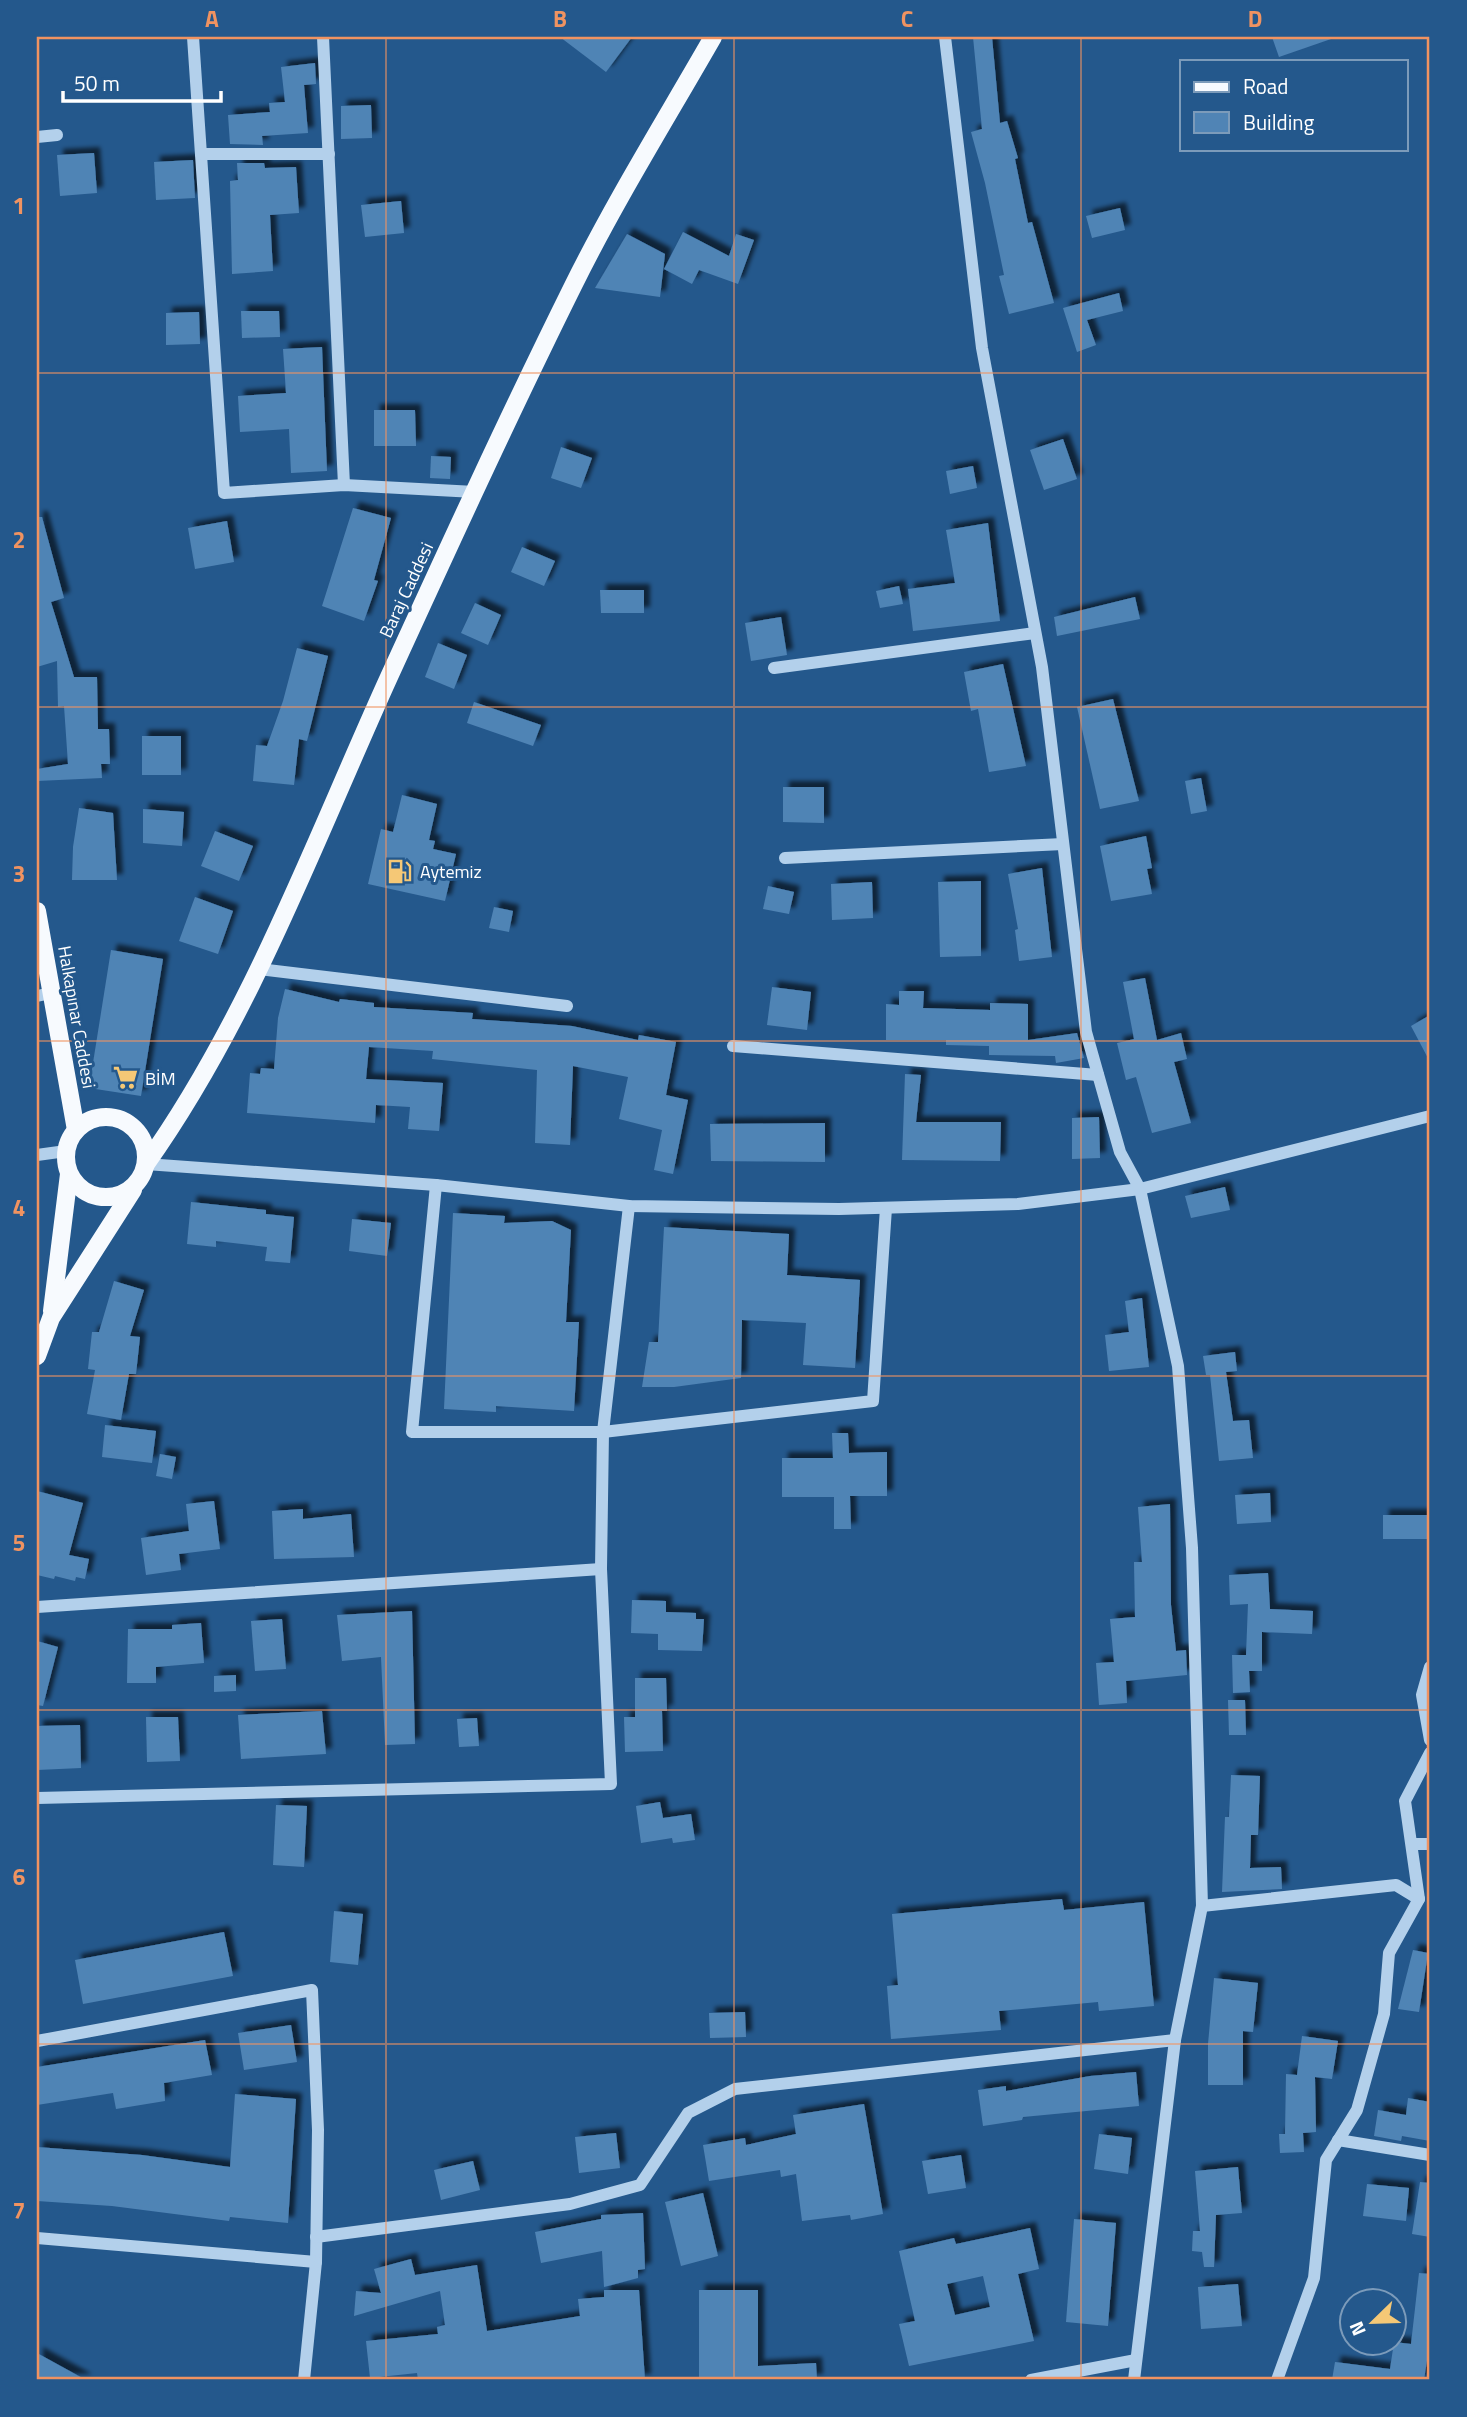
<svg xmlns="http://www.w3.org/2000/svg" width="1467" height="2417" font-family="'Titillium Web',sans-serif">
	<style>
		.building { fill: #5084b5; fill-rule: evenodd; filter: url(#shadow) }
		.lines { fill: none; stroke-linecap: round; stroke-linejoin: round }
		.minor { stroke: #b3d0eb; stroke-width: 12 }
		.major { stroke: #f7fafe; stroke-width: 18 }
		.grid { fill: none; stroke: #f09361; stroke-width: 2; stroke-opacity: 0.55 }
		.labels { text-anchor: middle; dominant-baseline: central; stroke-width: 6; stroke-linejoin: round; paint-order: stroke }
		.street-label { font-size: 18px; fill: #fff; stroke: #24588c }
		.poi-label { font-size: 18px; fill: #fff; stroke: #24588c; text-anchor: start }
		.neatline { fill: none; stroke: #f09361; stroke-width: 2.5 }
		.grid-label { font-size: 23px; text-anchor: middle; font-weight: bold; fill: #f09361 }
	</style>
	<defs>
		<filter id="shadow"><feDropShadow dx="6" dy="-6" stdDeviation="2" flood-color="#0009"/></filter>
	</defs>
	<rect width="100%" height="100%" fill="#24588c"/>
	<!-- building -->
	<g class="building">
		<path d="M560 37H632L606 72Z"/>
		<path d="M973 37H992L1000 123 1007 121 1018 158 1015 159 1028 223 1032 222 1054 303 1009 314 999 276 1004 275 985 183 971 132 982 129Z"/>
		<path d="M1272 37H1330L1331 39 1279 57Z"/>
		<path d="M315 63 316 84 304 85 308 133 262 136 263 145 230 144 228 115 270 112 269 103 285 102 281 67Z"/>
		<path d="M371 105 372 138 341 139V106Z"/>
		<path d="M94 153 97 193 60 196 57 155Z"/>
		<path d="M193 160 195 198 156 200 154 162Z"/>
		<path d="M237 163H264L265 168 296 167 299 213 270 215 273 271 232 274 230 181 238 180Z"/>
		<path d="M401 201 404 233 365 237 361 205Z"/>
		<path d="M1120 208 1125 230 1092 238 1086 216Z"/>
		<path d="M683 232 729 256 736 234 754 240 738 284 699 270 692 284 664 269Z"/>
		<path d="M627 234 665 254 660 297 595 288Z"/>
		<path d="M1119 293 1123 311 1087 320 1096 345 1077 352 1063 308Z"/>
		<path d="M241 311H279L280 337 242 338Z"/>
		<path d="M199 312 200 344 166 345V313Z"/>
		<path d="M322 347 327 471 291 473 289 429 240 432 238 396 286 393 283 349Z"/>
		<path d="M374 410H415L416 446H374Z"/>
		<path d="M1063 439 1077 479 1044 490 1030 450Z"/>
		<path d="M561 447 592 458 581 488 551 478Z"/>
		<path d="M431 456 451 457 450 479 430 478Z"/>
		<path d="M973 466 977 488 950 494 946 471Z"/>
		<path d="M353 508 391 518 374 580 378 581 364 621 322 606Z"/>
		<path d="M37 517H42L64 598 51 602 74 677H97L98 729H109L110 764H101L102 778 37 781V769L68 764 64 706 58 707 57 661 37 667Z"/>
		<path d="M227 521 234 562 195 569 188 528Z"/>
		<path d="M988 523 1000 621 913 631 908 589 955 583 946 530Z"/>
		<path d="M522 547 555 561 544 586 511 572Z"/>
		<path d="M899 586 903 604 880 608 876 591Z"/>
		<path d="M600 590H644V613H601Z"/>
		<path d="M1135 597 1140 619 1057 636 1054 617Z"/>
		<path d="M475 603 501 615 488 645 461 633Z"/>
		<path d="M781 617 787 655 751 661 745 623Z"/>
		<path d="M438 643 467 655 454 689 425 677Z"/>
		<path d="M297 648 328 656 307 741 299 739 294 785 253 781 256 745 267 746 283 701Z"/>
		<path d="M1003 664 1026 766 989 772 978 709 971 711 964 672Z"/>
		<path d="M1113 699 1139 801 1100 809 1077 707Z"/>
		<path d="M474 702 541 725 533 746 467 723Z"/>
		<rect x="142" y="736" width="39" height="39"/>
		<path d="M1201 778 1207 811 1191 814 1185 781Z"/>
		<path d="M783 787H824V823L783 822Z"/>
		<path d="M402 795 437 804 429 840 435 841 433 849 456 854 445 901 368 884 381 829 393 832Z"/>
		<path d="M79 808 113 813 117 880H72L73 847Z"/>
		<path d="M143 809 184 812 182 846 143 843Z"/>
		<path d="M215 831 253 846 239 881 201 866Z"/>
		<path d="M1146 836 1152 868 1147 869 1152 894 1111 901 1100 846Z"/>
		<path d="M1042 868 1052 957 1019 961 1015 930 1018 929 1008 874Z"/>
		<path d="M981 881V956L940 957 938 882Z"/>
		<path d="M872 882 873 918 832 920 831 884Z"/>
		<path d="M768 886 794 892 789 914 763 909Z"/>
		<path d="M195 897 233 911 218 954 179 941Z"/>
		<path d="M494 907 513 911 509 932 489 928Z"/>
		<path d="M111 950 163 959 141 1096 89 1088Z"/>
		<path d="M1145 978 1157 1040 1181 1033 1187 1059 1174 1062 1191 1123 1152 1133 1136 1077 1126 1080 1117 1043 1134 1039 1123 982Z"/>
		<path d="M772 987 811 992 807 1030 767 1025Z"/>
		<path d="M285 989 339 1002 340 999 374 1003V1007L473 1013 472 1019 572 1026 638 1040 639 1035 676 1042 666 1095 688 1100 673 1174 654 1170 662 1130 619 1119 628 1077 573 1066 570 1145 535 1143 537 1070 432 1059 433 1051 369 1047 366 1079 443 1083 439 1131 408 1129 410 1107 376 1105 375 1123 247 1113 250 1073 260 1074 261 1068 274 1069 278 1018Z"/>
		<path d="M899 991H924L923 1008 990 1010V1003L1028 1004V1040L1077 1033 1084 1058 1056 1063 1055 1056 989 1055V1046L946 1045V1040H886V1004L899 1005Z"/>
		<path d="M1430 1015V1062L1411 1026Z"/>
		<path d="M905 1074 921 1075 916 1122H1001L1000 1161 902 1160Z"/>
		<path d="M1099 1117 1100 1158 1072 1159V1118Z"/>
		<path d="M825 1123V1162L711 1161 710 1124Z"/>
		<path d="M1225 1187 1230 1210 1191 1218 1185 1196Z"/>
		<path d="M191 1202 266 1210V1214L294 1217 290 1263 265 1261 267 1247 216 1241V1247L187 1244Z"/>
		<path d="M453 1213 505 1216 504 1223 552 1221 571 1230 566 1322H579L574 1411 496 1406V1412L444 1409Z"/>
		<path d="M352 1219 391 1223 387 1256 349 1251Z"/>
		<path d="M664 1227 789 1234 787 1275 860 1280 855 1368 803 1365 806 1323 742 1320 741 1378 674 1387H642L649 1342H658Z"/>
		<path d="M114 1281 144 1290 130 1336 140 1337 136 1374H129L121 1420 87 1414 95 1370 88 1369 92 1332H99Z"/>
		<path d="M1142 1298 1149 1367 1109 1371 1105 1335 1129 1332 1125 1301Z"/>
		<path d="M1235 1352 1237 1371 1226 1372 1233 1421 1249 1420 1253 1458 1219 1461 1210 1375H1206L1203 1356Z"/>
		<path d="M105 1425 156 1431 152 1463 102 1457Z"/>
		<path d="M832 1433H848L849 1453 887 1452V1496H850L851 1529H834V1497H782V1458H833Z"/>
		<path d="M160 1454 176 1457 172 1479 156 1476Z"/>
		<path d="M37 1491 83 1503 69 1555 89 1559 85 1579 76 1577 75 1581 55 1576 54 1579 37 1575Z"/>
		<path d="M1270 1493 1271 1522 1237 1524 1235 1495Z"/>
		<path d="M214 1501 220 1549 179 1554 181 1570 146 1575 141 1538 189 1531 186 1504Z"/>
		<path d="M1170 1504 1171 1605 1176 1651 1186 1650 1187 1675 1126 1681 1127 1703 1099 1705 1096 1663 1114 1662 1110 1619 1135 1617 1134 1562H1142L1138 1507Z"/>
		<path d="M303 1509V1519L351 1514 354 1557 274 1559 272 1511Z"/>
		<path d="M1383 1515H1428L1427 1539H1383Z"/>
		<path d="M1268 1573 1270 1609 1313 1611 1312 1634 1262 1632V1671H1249L1250 1692 1233 1693 1232 1655H1246L1248 1604 1230 1605 1229 1575Z"/>
		<path d="M632 1600 666 1601V1612L696 1613V1619H704L702 1651 658 1650V1634L631 1633Z"/>
		<path d="M412 1611 415 1744 385 1745 381 1657 342 1661 337 1615Z"/>
		<path d="M282 1619 286 1669 255 1671 251 1621Z"/>
		<path d="M201 1623 204 1663 156 1667V1683H127L128 1629H172V1625Z"/>
		<path d="M37 1641 58 1647 43 1706 37 1705Z"/>
		<path d="M236 1675V1691L214 1692V1676Z"/>
		<path d="M635 1678H666L667 1711H662L663 1751 625 1752 624 1717H635Z"/>
		<path d="M1228 1700H1245L1246 1735H1229Z"/>
		<path d="M322 1711 326 1754 241 1759 238 1715Z"/>
		<path d="M146 1717H178L180 1761 147 1762Z"/>
		<path d="M477 1718 479 1746 459 1747 457 1719Z"/>
		<path d="M80 1725 81 1768 37 1770V1726Z"/>
		<path d="M1231 1775 1260 1776 1258 1835H1251L1250 1868 1281 1867 1282 1889 1222 1892 1225 1817H1229Z"/>
		<path d="M660 1802 663 1818 691 1814 695 1840 673 1843 672 1838 641 1843 636 1806Z"/>
		<path d="M276 1805 307 1806 304 1867 273 1865Z"/>
		<path d="M1062 1899 1064 1910 1144 1902 1154 2006 1099 2011 1098 2002 999 2011 1001 2030 891 2039 887 1986 898 1985 892 1914Z"/>
		<path d="M334 1911 363 1914 358 1965 330 1962Z"/>
		<path d="M224 1932 233 1976 83 2004 75 1960Z"/>
		<path d="M1413 1950 1428 1953 1419 2012 1398 2009Z"/>
		<path d="M1214 1978 1258 1983 1253 2032 1243 2031V2085H1208V2044Z"/>
		<path d="M745 2012 746 2037 710 2038 709 2013Z"/>
		<path d="M291 2025 297 2062 244 2070 238 2033Z"/>
		<path d="M1302 2036 1338 2041 1332 2079 1315 2077 1316 2132 1303 2133 1304 2152 1280 2153 1279 2134H1285L1286 2074 1297 2075Z"/>
		<path d="M205 2040 212 2075 164 2083 165 2101 116 2109 113 2093 37 2105V2067Z"/>
		<path d="M1136 2072 1139 2106 1023 2117 1022 2120 983 2126 978 2090 1006 2086V2091L1090 2076Z"/>
		<path d="M235 2094 296 2099 288 2223 230 2217 229 2221 112 2206 37 2201V2147L142 2155 230 2167Z"/>
		<path d="M1408 2098 1430 2102V2141L1402 2136 1401 2141 1374 2136 1378 2110 1406 2115Z"/>
		<path d="M864 2104 883 2214 851 2220 850 2215 802 2221 796 2174 781 2177 780 2170 709 2181 703 2145 745 2138 746 2145 796 2134 793 2115Z"/>
		<path d="M616 2133 620 2168 579 2173 575 2137Z"/>
		<path d="M1099 2134 1132 2138 1128 2174 1094 2169Z"/>
		<path d="M961 2155 966 2188 928 2194 922 2161Z"/>
		<path d="M473 2161 480 2190 441 2200 434 2170Z"/>
		<path d="M1238 2167 1242 2213 1216 2215 1214 2267H1204L1202 2252 1192 2251 1193 2231H1200L1195 2171Z"/>
		<path d="M1420 2182 1430 2183V2237L1412 2234Z"/>
		<path d="M1367 2184 1409 2188 1406 2221 1363 2216Z"/>
		<path d="M703 2193 718 2256 681 2266 665 2202Z"/>
		<path d="M643 2213 645 2269 638 2270V2278L604 2287 602 2251 541 2263 535 2232 601 2219V2215Z"/>
		<path d="M1074 2219 1116 2223 1108 2326 1066 2322Z"/>
		<path d="M1030 2228 1039 2269 1018 2274 1034 2341 909 2366 899 2324 915 2321 899 2251 954 2238 956 2244ZM983 2276 990 2307 955 2315 947 2284Z"/>
		<path d="M411 2259 415 2275 477 2265 487 2331 580 2316 578 2299 604 2297V2290H639L645 2380H418L417 2373 370 2378 366 2341 438 2334 437 2327 445 2325 440 2291 354 2316 356 2291 381 2293 374 2269Z"/>
		<path d="M1419 2273 1430 2274V2341L1424 2380H1332L1335 2362 1390 2369 1394 2342 1411 2344Z"/>
		<path d="M1238 2284 1242 2326 1201 2329 1198 2287Z"/>
		<path d="M699 2290H758V2366L816 2363 817 2380H699Z"/>
		<path d="M37 2353 86 2380H37Z"/>
	</g>
	<g class="lines">
		<!-- minor -->
		<g class="minor">
			<path d="M193 37 224 493 344 485 475 492"/>
			<path d="M323 37 344 485"/>
			<path d="M945 37 982 348 1042 667 1086 1032 1120 1152 1140 1189 1178 1366 1192 1548 1202 1906 1175 2040 1134 2380"/>
			<path d="M37 137 57 135"/>
			<path d="M201 154H329"/>
			<path d="M774 668 1035 633"/>
			<path d="M785 858 1063 844"/>
			<path d="M259 969 567 1006"/>
			<path d="M37 996 51 993"/>
			<path d="M733 1046 1098 1075"/>
			<path d="M37 1155 66 1151"/>
			<path d="M146 1164 436 1185 629 1206 839 1209 1018 1204 1140 1189 1430 1116"/>
			<path d="M436 1185 412 1432H603L873 1401 886 1208"/>
			<path d="M37 1607 601 1569"/>
			<path d="M1430 1667 1422 1695 1430 1740"/>
			<path d="M37 1798 611 1784 601 1569 603 1432 629 1206"/>
			<path d="M1412 1844H1430"/>
			<path d="M1202 1906 1396 1885 1419 1899"/>
			<path d="M37 2041 312 1990 318 2130 316 2262 304 2380"/>
			<path d="M1338 2140 1430 2155"/>
			<path d="M316 2237 570 2204 640 2185 688 2113 735 2089 1175 2040"/>
			<path d="M37 2238 316 2262"/>
			<path d="M1031 2380 1136 2360"/>
			<path d="M1277 2380 1314 2278 1326 2160 1357 2110 1384 2014 1389 1953 1419 1899 1405 1801 1430 1753"/>
		</g>
		<!-- major -->
		<g class="major">
			<path d="M37 911 76 1130"/>
			<circle cx="106" cy="1157" r="40"/>
			<path d="M146 1164C251 1016 314 842 389 677 449 546 509 415 573 286 615 201 666 119 713 37"/>
			<path d="M52 1311 69 1174"/>
			<path d="M37 1356 51 1318 133 1190"/>
		</g>
	</g>
	<!-- grid -->
	<path class="grid" d="M386 37V2380M734 37V2380M1081 37V2380M37 373H1430M37 707H1430M37 1041H1430M37 1376H1430M37 1710H1430M37 2044H1430"/>
	<!-- icons -->
	<defs>
		<symbol id="fuel-bare" viewBox="-9 -9 18 18"><path d="M-5.5-6h7V0h2V4h1.3V-2.5L3-4.5l.8-.8L6-3V5H2.5V1h-1V6h-7ZM-4.2-4.7v3.2H.2V-4.7Z" fill="#f5c876" stroke="#24588c" stroke-width="2.5" paint-order="stroke"/></symbol>
		<symbol id="supermarket-bare" viewBox="-9 -9 18 18"><path d="M-6-5.5h2.5l.6 2H6L4.5 2H-2.5L-4.4-4H-6ZM-1.5 3.2a1.3 1.3 0 1 0 .1 0ZM3 3.2a1.3 1.3 0 1 0 .1 0Z" fill="#f5c876" stroke="#24588c" stroke-width="2.5" paint-order="stroke"/></symbol>
	</defs>
	<g fill-rule="evenodd">
		<use href="#fuel-bare" x="382" y="854" width="35" height="35"/>
		<use href="#supermarket-bare" x="108" y="1060" width="35" height="35"/>
	</g>
	<g class="labels">
		<!-- street labels -->
		<g class="street-label">
			<text transform="translate(406 590) rotate(-65)">Baraj Caddesi</text>
			<text transform="translate(77 1017) rotate(80)">Halkapınar Caddesi</text>
		</g>
		<!-- poi labels -->
		<g class="poi-label">
			<text x="420" y="871">Aytemiz</text>
			<text x="145" y="1078">BİM</text>
		</g>
	</g>
	<!-- border -->
	<rect width="1467" height="2417" fill="none" stroke="#24588c" stroke-width="77"/>
	<!-- legend -->
	<rect x="1180" y="60" width="228" height="91" fill="#24588c" stroke="#7c9bba" stroke-width="2"/>
	<rect x="1194" y="82" width="35" height="10" fill="#f7fafe" stroke="#7c9bba" stroke-width="2"/>
	<text x="1243" y="94" font-size="21" fill="#ffffff">Road</text>
	<rect x="1194" y="112" width="35" height="21" fill="#5084b5" stroke="#7c9bba" stroke-width="2"/>
	<text x="1243" y="130" font-size="21" fill="#ffffff">Building</text>
	<!-- north arrow -->
	<g transform="translate(1373 2322) rotate(247)"><circle r="33" fill="#24588c" stroke="#7c9bba" stroke-width="2"/>
	<path d="M0-5L12 26L0 18L-12 26Z" fill="#f5c876"/>
	<text y="-10" font-size="19" font-weight="bold" text-anchor="middle" fill="#ffffff">N</text>
	</g>
	<!-- scale -->
	<path d="M63 91v10h158v-10" fill="none" stroke="#ffffff" stroke-width="3.5"/>
	<text x="74" y="91" font-size="21" fill="#ffffff" stroke="#24588c" stroke-width="5" paint-order="stroke">50 m</text>
	<rect x="38" y="38" width="1390" height="2340" class="neatline"/>
	<g class="grid-label">
		<text x="212" y="27">A</text>
		<text x="560" y="27">B</text>
		<text x="907" y="27">C</text>
		<text x="1255" y="27">D</text>
		<text x="19" y="214">1</text>
		<text x="19" y="548">2</text>
		<text x="19" y="882">3</text>
		<text x="19" y="1216">4</text>
		<text x="19" y="1551">5</text>
		<text x="19" y="1885">6</text>
		<text x="19" y="2219">7</text>
	</g>
</svg>
